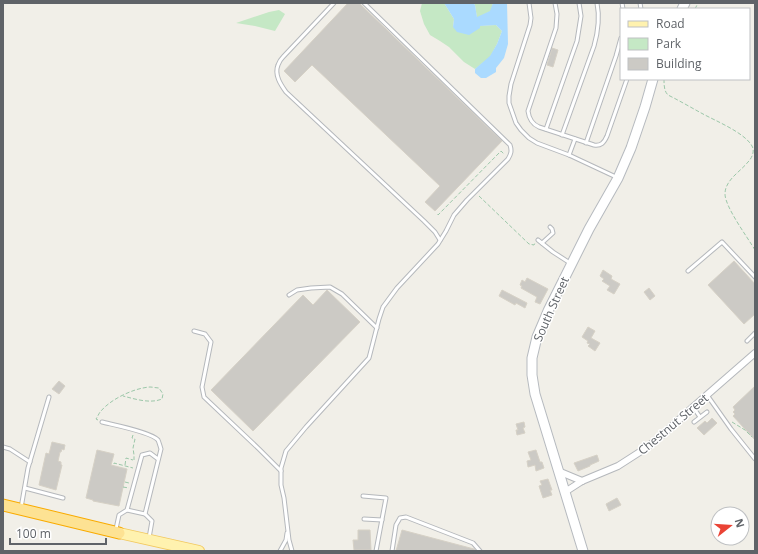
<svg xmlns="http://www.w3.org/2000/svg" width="758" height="554" font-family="'Open Sans',sans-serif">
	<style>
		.green { fill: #c5e8c5 }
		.water { fill: #aadaff }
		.building { fill: #cccac5; stroke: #d6d1c6 }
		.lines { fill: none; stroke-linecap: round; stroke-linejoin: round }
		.lane-casing { stroke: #b5b8bc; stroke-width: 5 }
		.street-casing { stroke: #b5b8bc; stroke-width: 8 }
		.secondary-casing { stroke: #b6babf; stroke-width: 11 }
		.primary-casing { stroke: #f2c960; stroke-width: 12 }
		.highway-casing { stroke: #f9ab00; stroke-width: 13 }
		.path { stroke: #9cc7a9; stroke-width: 1; stroke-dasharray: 4 2; stroke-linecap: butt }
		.lane { stroke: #fff; stroke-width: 3 }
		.street { stroke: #fff; stroke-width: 6 }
		.secondary { stroke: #fff; stroke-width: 9 }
		.primary { stroke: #fff2af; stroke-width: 10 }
		.highway { stroke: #fde293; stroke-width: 11 }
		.labels { text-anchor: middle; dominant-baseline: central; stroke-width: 3; stroke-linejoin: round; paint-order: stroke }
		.street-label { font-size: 12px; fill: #5f6368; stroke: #fff }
	</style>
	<rect width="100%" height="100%" fill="#f1efe8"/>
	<!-- green -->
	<g class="green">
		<path d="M422 3H444L454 19 453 27 496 25 502 31 497 44 490 57 475 69 464 62 449 47 440 41 430 35 424 24 420 11Z"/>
		<path d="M473 3H493L491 11 477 18 475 5Z"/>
		<path d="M279 10 285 14 275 31 255 26 236 23 269 12Z"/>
	</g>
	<!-- water -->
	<path class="water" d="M444 3H473L475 5 477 17 490 11 493 3H507L508 44 504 58 496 68V72L486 78H481L475 73V69L490 56 497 44 502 31 496 25 480 26V28L469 35 457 32 453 27 454 19Z"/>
	<!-- building -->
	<g class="building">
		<path d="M348 3H359L502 141 435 211 425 202 440 186 312 65 295 82 284 71Z"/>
		<path d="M552 48 558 50 553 67 547 65Z"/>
		<path d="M734 261 755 284V314L744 324 708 285Z"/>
		<path d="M603 270 612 276 611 279 620 284 614 294 607 290 610 286 602 281 604 279 600 276Z"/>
		<path d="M527 278 548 289 540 304 535 302 537 297 521 288 522 286 520 285 522 280 525 282Z"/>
		<path d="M649 288 655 296 650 300 644 292Z"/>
		<path d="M327 290 360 322 253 431 211 390 303 295 313 305Z"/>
		<path d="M502 290 527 303 525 308 516 303 515 305 499 296Z"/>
		<path d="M588 327 595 331 591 338 600 343 595 351 588 346 590 344 587 343 588 341 582 337Z"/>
		<path d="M59 381 65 386 59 394 52 389Z"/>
		<path d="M755 386V440L733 416 735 414 733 412 735 410 733 407Z"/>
		<path d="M712 418 717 423 704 435 697 428 705 421 707 423Z"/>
		<path d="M524 422 525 427 523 428 525 433 517 435 516 430H518L516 424Z"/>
		<path d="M52 442 65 445 64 450 62 449 61 452H60L58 461 61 462V465H62L56 490 39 485 46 453 49 454Z"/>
		<path d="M97 450 114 454 111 465 127 469 119 506 93 501V500L86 498Z"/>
		<path d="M536 450 540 462H542L544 468 536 471 535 465 528 467 527 461 531 460 528 452Z"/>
		<path d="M597 455 599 461 590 465V466L578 471 574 463Z"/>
		<path d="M548 479 552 490H550L552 495 543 498 539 486 542 485 540 481Z"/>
		<path d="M617 498 621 505 609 511 606 504Z"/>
		<path d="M358 530H370L371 550H354L353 540H358Z"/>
		<path d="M402 530 474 549 476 551H396Z"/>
	</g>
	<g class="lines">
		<defs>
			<g id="lane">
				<path d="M334 3 283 57C281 59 279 62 278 65 274 75 281 85 286 92L424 221 435 232 440 240"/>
				<path d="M529 3 531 18 530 25 511 84 509 96V103L516 123 521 130 529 138 537 143 569 155 616 177"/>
				<path d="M555 3 557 14 556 28 528 111C529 119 532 124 539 127L594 145C601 146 604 143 607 136L627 79"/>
				<path d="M622 3 623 9"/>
				<path d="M640 3 641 9"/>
				<path d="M546 129 577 41 581 16 579 3"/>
				<path d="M562 135 594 46C598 32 600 18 597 3"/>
				<path d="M586 143 616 56 621 38"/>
				<path d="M569 155 575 139"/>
				<path d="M538 240 553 252 570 263"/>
				<path d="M542 243 553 233 552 229 550 227"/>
				<path d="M688 271 722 242 755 277"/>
				<path d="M289 295 297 290 311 288 330 287 342 294 377 328"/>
				<path d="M194 331 205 334 211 342 202 387 204 397 259 449 281 471"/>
				<path d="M747 341 755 333"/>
				<path d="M707 395 731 429 755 459"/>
				<path d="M693 407 700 417"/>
				<path d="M102 422C114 425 151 432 158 440 159 442 160 446 161 449L145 514 152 521 149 538"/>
				<path d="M694 422 707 412"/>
				<path d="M3 447 10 449 30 462"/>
				<path d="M25 488 63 498"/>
				<path d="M363 496 386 498 376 551"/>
				<path d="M21 508 28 468 49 397"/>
				<path d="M127 510 145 514"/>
				<path d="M364 519 382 520"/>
				<path d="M116 529 119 515 127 510 142 455 150 453 158 459"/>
				<path d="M280 551 286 540 287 533"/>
				<path d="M292 551 289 540 284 498 281 485V468L286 451 306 427 369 358 379 319 383 307 397 288 438 244 446 231 454 215 467 200 508 159C511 154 512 151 510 145L364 3"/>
				<path d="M392 551 396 525 400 518 406 517 473 543 480 551"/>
			</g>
			<g id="street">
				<path d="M558 471 582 481"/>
				<path d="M565 492 582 481 618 466 646 448 661 436 692 408 755 353"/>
			</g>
			<g id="secondary">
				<path d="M682 9 685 3"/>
				<path d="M583 551 535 394 532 375V358L537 337 543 323 548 311 589 229 618 178 631 148 645 107 653 79"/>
			</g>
			<path id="primary" d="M119 533 199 551"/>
			<path id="highway" d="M3 505 119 533"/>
		</defs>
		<!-- lane casing -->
		<use href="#lane" class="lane-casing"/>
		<!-- street casing -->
		<use href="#street" class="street-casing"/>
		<!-- secondary casing -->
		<use href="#secondary" class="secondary-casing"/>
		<!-- primary casing -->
		<use href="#primary" class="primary-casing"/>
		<!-- highway casing -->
		<use href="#highway" class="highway-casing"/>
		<!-- path -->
		<g class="path">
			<path d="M695 9 698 3"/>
			<path d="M664 79C664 85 664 91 668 95 680 101 692 108 703 114 716 121 745 133 752 146 755 151 752 158 748 162 740 172 725 180 725 194 725 207 748 238 755 250"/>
			<path d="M479 196 529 244 534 245 535 243"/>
			<path d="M438 214V215L501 151 504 154"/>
			<path d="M98 420 96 419C98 416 99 413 101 411 111 399 134 388 150 387 153 387 156 388 159 388L163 394 162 399C150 404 135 399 123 396"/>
			<path d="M732 422 745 430 752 437"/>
			<path d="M133 435 132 438 135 439 133 448 134 455V460"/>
			<path d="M114 464V463L133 468"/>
			<path d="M125 465 126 458 133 460"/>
			<path d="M125 482 129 483"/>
			<path d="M123 487 129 488"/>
		</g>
		<!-- lane -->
		<use href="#lane" class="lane"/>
		<!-- street -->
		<use href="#street" class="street"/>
		<!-- secondary -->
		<use href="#secondary" class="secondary"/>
		<!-- primary -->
		<use href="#primary" class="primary"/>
		<!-- highway -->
		<use href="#highway" class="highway"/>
	</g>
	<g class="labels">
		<!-- street labels -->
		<g class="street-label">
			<text transform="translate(551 309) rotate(-66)">South Street</text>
			<text transform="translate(673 424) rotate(-40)">Chestnut Street</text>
		</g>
	</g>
	<!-- border -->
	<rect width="758" height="554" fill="none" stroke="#5f6368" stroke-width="8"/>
	<!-- legend -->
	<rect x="620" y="8" width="130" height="72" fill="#ffffff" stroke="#bfc1c3"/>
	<rect x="628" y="21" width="20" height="6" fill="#fff2af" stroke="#bfc1c3"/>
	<text x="656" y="28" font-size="12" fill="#5f6368">Road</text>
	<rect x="628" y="38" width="20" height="12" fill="#c5e8c5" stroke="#bfc1c3"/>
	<text x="656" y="48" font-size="12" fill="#5f6368">Park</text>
	<rect x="628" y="58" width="20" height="12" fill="#cccac5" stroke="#bfc1c3"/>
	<text x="656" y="68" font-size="12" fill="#5f6368">Building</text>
	<!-- north arrow -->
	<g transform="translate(730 526) rotate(73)"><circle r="19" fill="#ffffff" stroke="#bfc1c3"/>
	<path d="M0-3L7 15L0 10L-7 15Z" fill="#ea4335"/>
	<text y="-6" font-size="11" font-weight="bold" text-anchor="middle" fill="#5f6368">N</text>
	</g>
	<!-- scale -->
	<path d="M10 538v6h96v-6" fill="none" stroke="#5f6368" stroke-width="2"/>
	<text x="16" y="538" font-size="12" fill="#5f6368" stroke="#ffffff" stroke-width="3" paint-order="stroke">100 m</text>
</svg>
